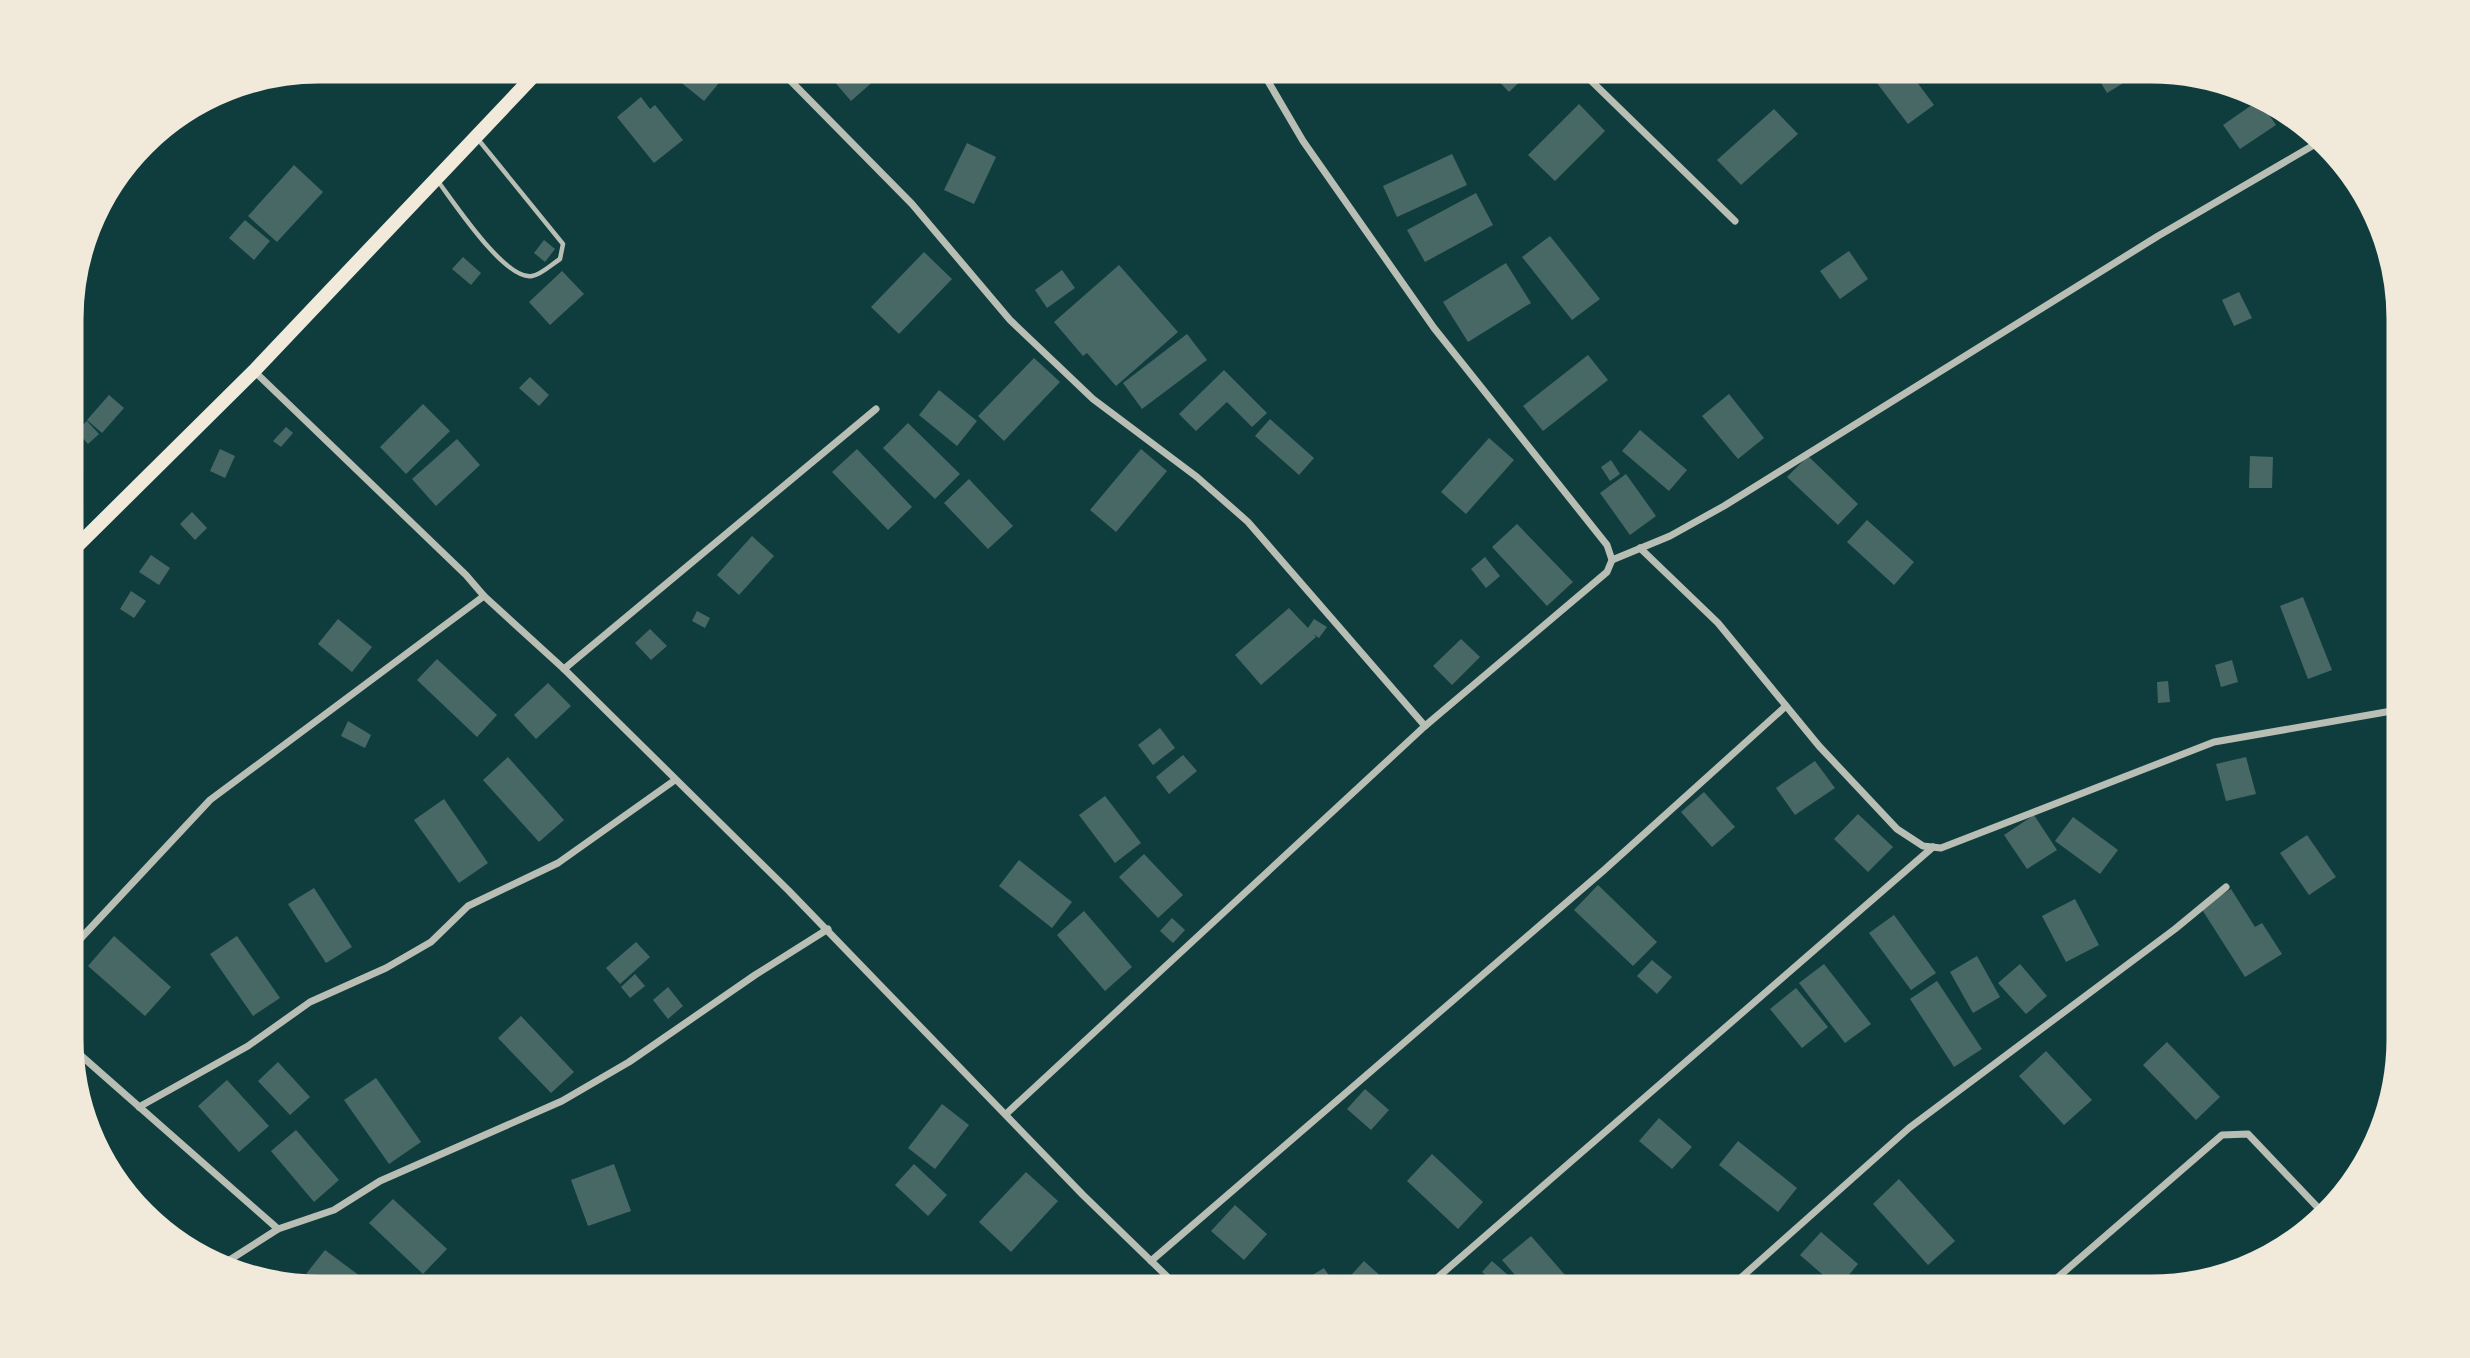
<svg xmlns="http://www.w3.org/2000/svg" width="2470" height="1358" font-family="'Archivo Narrow',sans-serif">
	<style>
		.building { fill: #486865 }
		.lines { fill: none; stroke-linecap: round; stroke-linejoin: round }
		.service { stroke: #b8beb3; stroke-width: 4.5 }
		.minor { stroke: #b8beb3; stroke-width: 7 }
		.trunk { stroke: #f1e9da; stroke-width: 14 }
		.rim { fill: none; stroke: #f1e9da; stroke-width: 9 }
	</style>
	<rect width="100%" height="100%" fill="#0f3d3e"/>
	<!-- building -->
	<g class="building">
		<path d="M681 66H733L704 101 673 76Z"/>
		<path d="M821 66H866L869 69 872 66H882L885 71 851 101Z"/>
		<path d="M1488 66H1536L1509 92 1486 68Z"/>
		<path d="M1864 66H1905L1934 105 1908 124Z"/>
		<path d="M2091 66H2129L2135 76 2107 93Z"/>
		<path d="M641 97 650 109 655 105 683 140 654 163 617 117Z"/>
		<path d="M2259 100 2276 125 2240 149 2223 125Z"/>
		<path d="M1579 104 1605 131 1555 181 1528 155Z"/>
		<path d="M1774 109 1798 134 1741 185 1717 160Z"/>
		<path d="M967 143 996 157 974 204 944 190Z"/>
		<path d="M1452 154 1467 185 1397 217 1383 186Z"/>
		<path d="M294 165 323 192 277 242 248 216Z"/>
		<path d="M1476 193 1493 225 1425 262 1407 230Z"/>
		<path d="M245 220 270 241 254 260 229 238Z"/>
		<path d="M1550 236 1600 299 1572 320 1522 257Z"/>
		<path d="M544 240 555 249 545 262 534 253Z"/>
		<path d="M1849 251 1868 279 1840 299 1820 271Z"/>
		<path d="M924 252 952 279 899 334 871 307Z"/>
		<path d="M463 257 481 273 471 285 452 269Z"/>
		<path d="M1506 263 1531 303 1468 342 1443 302Z"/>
		<path d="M1119 265 1178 332 1116 386 1087 353 1083 356 1054 322Z"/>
		<path d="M1062 270 1075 288 1047 308 1035 290Z"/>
		<path d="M562 271 584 294 550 325 529 302Z"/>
		<path d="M2239 292 2252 318 2234 326 2222 300Z"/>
		<path d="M1187 334 1207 360 1142 409 1123 383Z"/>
		<path d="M1588 355 1608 380 1543 431 1523 406Z"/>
		<path d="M1034 358 1060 382 1004 441 978 416Z"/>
		<path d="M1224 370 1267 413 1252 427 1227 402 1196 431 1179 414Z"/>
		<path d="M530 377 549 395 539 406 519 388Z"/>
		<path d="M939 390 977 421 957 446 919 415Z"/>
		<path d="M1729 394 1764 438 1738 459 1702 416Z"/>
		<path d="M109 395 124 408 102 433 87 420Z"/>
		<path d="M423 404 450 431 406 474 380 447Z"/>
		<path d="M1270 419 1314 458 1299 475 1255 436Z"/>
		<path d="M87 421 99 434 88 444 76 431Z"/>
		<path d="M908 423 960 474 935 499 883 448Z"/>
		<path d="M286 427 293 433 281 447 273 441Z"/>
		<path d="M1640 430 1687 470 1669 491 1622 451Z"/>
		<path d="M1489 438 1514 460 1466 514 1441 492Z"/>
		<path d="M457 439 480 465 436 506 412 479Z"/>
		<path d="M220 449 235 456 225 478 210 471Z"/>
		<path d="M857 449 912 507 888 530 832 472Z"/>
		<path d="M1141 449 1167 471 1116 532 1090 510Z"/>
		<path d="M1808 456 1858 504 1838 525 1787 477Z"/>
		<path d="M2250 456 2273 457 2272 488H2249Z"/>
		<path d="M1611 460 1620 474 1610 481 1601 467Z"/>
		<path d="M1626 474 1656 516 1630 535 1600 493Z"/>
		<path d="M969 479 1013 526 988 549 944 503Z"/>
		<path d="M192 512 207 528 195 540 180 524Z"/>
		<path d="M1867 520 1914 562 1894 585 1847 542Z"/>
		<path d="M1517 524 1573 582 1547 606 1492 547Z"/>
		<path d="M752 536 774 556 739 595 717 575Z"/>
		<path d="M151 555 170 568 159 585 139 572Z"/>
		<path d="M1485 557 1500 576 1486 588 1471 569Z"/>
		<path d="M131 591 146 601 134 618 120 609Z"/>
		<path d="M2303 597 2332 670 2308 679 2280 606Z"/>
		<path d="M1289 608 1308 628 1314 619 1327 627 1319 638 1313 634 1316 637 1261 685 1235 655Z"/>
		<path d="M697 611 710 618 705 628 692 621Z"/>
		<path d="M338 619 372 647 352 672 318 644Z"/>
		<path d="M650 629 667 646 651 660 635 643Z"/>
		<path d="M1461 639 1480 657 1452 685 1433 666Z"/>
		<path d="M437 659 497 715 477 737 417 680Z"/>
		<path d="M2232 660 2238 682 2221 687 2215 665Z"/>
		<path d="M2168 681 2170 702 2158 703 2157 682Z"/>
		<path d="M548 683 571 706 536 739 514 715Z"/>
		<path d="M348 721 371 735 365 748 341 736Z"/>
		<path d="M1160 728 1175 748 1153 765 1138 745Z"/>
		<path d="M1183 755 1197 771 1169 794 1156 777Z"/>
		<path d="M508 757 564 820 539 842 483 780Z"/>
		<path d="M2246 757 2256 794 2226 801 2216 764Z"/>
		<path d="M1815 761 1835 788 1795 815 1776 788Z"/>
		<path d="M1704 792 1735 827 1712 847 1681 812Z"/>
		<path d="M1105 796 1141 843 1115 863 1079 815Z"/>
		<path d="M444 799 488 863 459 883 414 820Z"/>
		<path d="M1858 814 1893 847 1868 872 1834 839Z"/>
		<path d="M2034 815 2057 850 2027 869 2004 835Z"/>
		<path d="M2073 817 2118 850 2100 874 2055 841Z"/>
		<path d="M2307 835 2336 877 2309 895 2280 853Z"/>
		<path d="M1144 854 1183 895 1158 918 1119 877Z"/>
		<path d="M1019 860 1072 902 1052 928 999 886Z"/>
		<path d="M1598 885 1657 942 1633 966 1574 910Z"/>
		<path d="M314 888 352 947 326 963 288 904Z"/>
		<path d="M2231 889 2255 927 2262 923 2282 954 2245 977 2201 908Z"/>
		<path d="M2075 899 2099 945 2066 962 2042 916Z"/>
		<path d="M1084 911 1132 967 1105 991 1057 935Z"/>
		<path d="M1894 915 1936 973 1911 990 1869 933Z"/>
		<path d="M1172 918 1185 930 1173 943 1160 931Z"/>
		<path d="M114 936 171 987 145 1016 88 966Z"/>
		<path d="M237 936 280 998 253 1016 210 954Z"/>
		<path d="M636 942 650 957 620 984 606 968Z"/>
		<path d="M1977 956 2000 997 1973 1013 1950 972Z"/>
		<path d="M1652 960 1672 977 1657 994 1637 976Z"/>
		<path d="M1824 964 1871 1024 1845 1043 1799 983Z"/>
		<path d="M2020 964 2047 996 2026 1014 1998 983Z"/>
		<path d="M635 974 645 986 630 998 621 987Z"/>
		<path d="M1937 981 1982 1049 1954 1067 1910 999Z"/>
		<path d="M668 987 683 1006 668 1019 653 1000Z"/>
		<path d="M1796 988 1828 1027 1802 1048 1770 1009Z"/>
		<path d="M521 1016 574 1072 551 1093 498 1038Z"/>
		<path d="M2167 1042 2220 1097 2196 1120 2143 1065Z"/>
		<path d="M2046 1051 2092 1100 2064 1125 2019 1076Z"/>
		<path d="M278 1062 310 1097 290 1115 258 1081Z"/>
		<path d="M376 1078 421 1142 389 1164 344 1100Z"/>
		<path d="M227 1080 269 1126 239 1152 198 1106Z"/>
		<path d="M1365 1089 1389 1110 1371 1130 1347 1109Z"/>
		<path d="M942 1104 969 1125 935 1169 908 1148Z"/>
		<path d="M1659 1118 1692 1147 1672 1169 1639 1141Z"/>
		<path d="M296 1130 339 1180 314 1202 271 1151Z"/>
		<path d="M1738 1141 1797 1188 1778 1212 1719 1165Z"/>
		<path d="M1432 1154 1483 1202 1458 1229 1407 1181Z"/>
		<path d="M614 1164 631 1211 588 1226 571 1180Z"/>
		<path d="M914 1164 947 1195 928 1216 895 1185Z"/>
		<path d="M1026 1172 1058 1201 1011 1252 979 1222Z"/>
		<path d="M1899 1179 1955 1241 1928 1265 1873 1204Z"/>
		<path d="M393 1199 447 1249 423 1274 369 1223Z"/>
		<path d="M1235 1205 1267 1234 1244 1260 1211 1231Z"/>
		<path d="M1821 1232 1858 1264 1838 1288 1800 1255Z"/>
		<path d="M1531 1236 1579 1291H1529L1502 1260Z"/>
		<path d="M325 1250 380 1291H328L306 1274Z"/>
		<path d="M1364 1261 1397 1291H1351L1343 1284Z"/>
		<path d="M1492 1261 1526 1291H1504L1482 1272Z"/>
		<path d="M1324 1268 1339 1291H1300L1296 1285Z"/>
		<path d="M2091 1281 2099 1291H2079Z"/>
	</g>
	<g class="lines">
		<!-- service -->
		<path class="service" d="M437 180C453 201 505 281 532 276 541 275 552 264 560 259L563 244 477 138"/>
		<!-- minor -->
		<g class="minor">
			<path d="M776 66 912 204 1010 320 1093 399 1197 477 1248 522 1425 726"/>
			<path d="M1576 66 1735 221"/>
			<path d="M1640 548 1718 623 1819 746 1897 829 1923 846 1941 848 2214 742 2403 709"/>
			<path d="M1612 560 1670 536 1724 506 2158 236 2319 142"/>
			<path d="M484 596 564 669 789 891 1083 1195 1182 1291"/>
			<path d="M564 669 876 409"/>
			<path d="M68 952 210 800 484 596 466 575 254 371"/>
			<path d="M69 1045 278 1229 217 1268"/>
			<path d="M139 1107 248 1046 310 1002 386 968 431 942 468 906 558 863 675 780"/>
			<path d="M1006 1114 1425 726 1607 572 1612 560 1607 545 1434 328 1303 141 1259 66"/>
			<path d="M278 1229 334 1210 380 1181 562 1101 629 1062 755 975 828 929"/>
			<path d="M1151 1261 1603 871 1786 706"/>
			<path d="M1422 1291 1933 847"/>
			<path d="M1726 1291 1909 1128 2175 929 2226 887"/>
			<path d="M2042 1291 2222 1135 2248 1134 2323 1213"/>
		</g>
		<!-- trunk -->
		<path class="trunk" d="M68 555 254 371 543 66"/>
	</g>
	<!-- crop -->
	<path d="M0 0H2470V1358H0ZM319 79H2151A240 240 0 0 1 2391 319V1039A240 240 0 0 1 2151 1279H319A240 240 0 0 1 79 1039V319A240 240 0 0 1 319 79Z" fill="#f1e9da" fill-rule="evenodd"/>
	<path class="rim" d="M319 79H2151A240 240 0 0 1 2391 319V1039A240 240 0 0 1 2151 1279H319A240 240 0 0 1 79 1039V319A240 240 0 0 1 319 79Z"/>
</svg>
